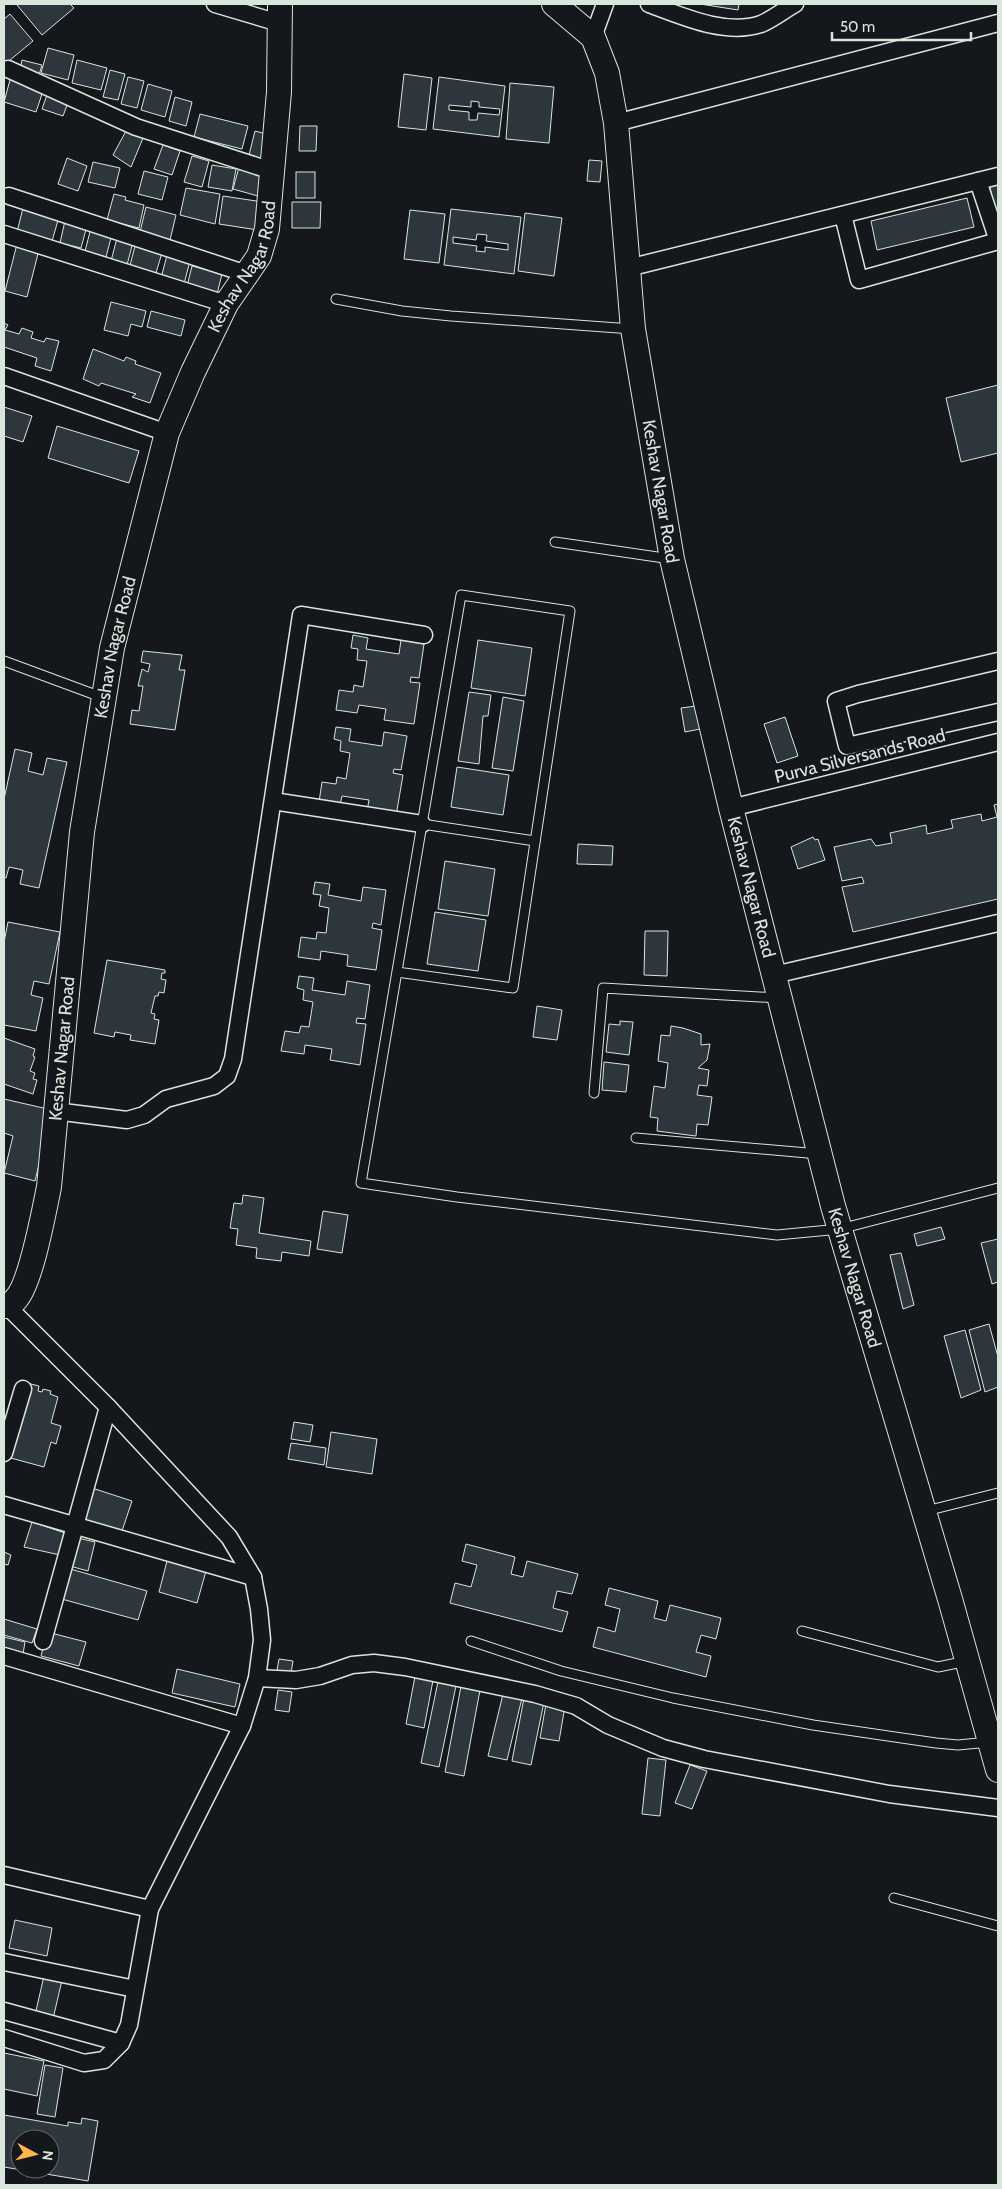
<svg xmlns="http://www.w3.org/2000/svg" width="1002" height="2189" font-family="Cabin,sans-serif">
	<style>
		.building { fill: #2c363c; stroke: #d8e6dc; fill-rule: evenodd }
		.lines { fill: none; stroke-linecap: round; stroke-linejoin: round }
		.lane-casing { stroke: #d8e6dc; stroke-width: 11 }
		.street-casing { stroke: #d8e6dc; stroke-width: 19 }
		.secondary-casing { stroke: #d8e6dc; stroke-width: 26 }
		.lane { stroke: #14181c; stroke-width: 9 }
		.street { stroke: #14181c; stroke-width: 16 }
		.secondary { stroke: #14181c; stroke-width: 24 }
		.labels { text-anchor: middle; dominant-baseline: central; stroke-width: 4; stroke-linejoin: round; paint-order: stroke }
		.street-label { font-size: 18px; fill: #d8e6dc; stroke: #14181c }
	</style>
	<rect width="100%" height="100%" fill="#14181c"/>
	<!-- building -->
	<g class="building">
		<path d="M19 4H70L74 8 42 35 17 5Z"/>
		<path d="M700 4H739L738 10Z"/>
		<path d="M10 14 33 41 4 65V19Z"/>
		<path d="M48 48 74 55 68 80 41 73Z"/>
		<path d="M22 60 42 65 39 75 20 70Z"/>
		<path d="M77 60 107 68 101 90 72 83Z"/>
		<path d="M110 70 125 74 118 100 103 97Z"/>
		<path d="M404 74 432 78 426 130 398 127Z"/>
		<path d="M128 77 144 81 137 108 121 104Z"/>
		<path d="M439 77 505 86 499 137 433 129ZM471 101 479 102V107L500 109 499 115 478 113 477 120H469V112L449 110V105L471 107Z"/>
		<path d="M10 80 43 91 36 112 4 102Z"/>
		<path d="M510 83 554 87 549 143 506 139Z"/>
		<path d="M148 84 172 91 165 117 141 110Z"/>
		<path d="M48 92 69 100 63 116 42 109Z"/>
		<path d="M175 97 192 102 186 126 169 121Z"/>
		<path d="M200 114 248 126 242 149 194 137Z"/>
		<path d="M300 126H317L316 151H299Z"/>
		<path d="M126 131 143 138 131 167 113 155Z"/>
		<path d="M255 131 274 136 267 164 248 159Z"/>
		<path d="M163 145 180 151 172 175 154 169Z"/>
		<path d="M192 156 209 161 202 187 184 182Z"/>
		<path d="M67 158 87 166 78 191 58 184Z"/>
		<path d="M589 160 602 161 600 182 587 181Z"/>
		<path d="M93 162 120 168 115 188 88 182Z"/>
		<path d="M212 165 236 169 232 191 208 187Z"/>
		<path d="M239 167 263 174 258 196 233 189Z"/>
		<path d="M144 171 168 177 162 200 138 194Z"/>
		<rect x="296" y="172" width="19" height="26"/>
		<path d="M998 185V226L990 187Z"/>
		<path d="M186 188 220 194 215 224 180 215Z"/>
		<path d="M114 194 126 197 125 200 144 205 139 228 107 220Z"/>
		<path d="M223 196 263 202 258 230 219 224Z"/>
		<path d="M967 198 974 227 877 250 871 221Z"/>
		<path d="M292 202H321L320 228H292Z"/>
		<path d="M146 207 176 215 170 240 140 232Z"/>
		<path d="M23 208 59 217 52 241 17 232Z"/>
		<path d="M451 209 521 217 514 274 444 265ZM477 234 487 235 486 241 508 244V250L485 247V252L476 251 477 246 453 243V237L476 240Z"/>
		<path d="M410 210 445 214 439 263 404 259Z"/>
		<path d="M525 213 562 218 554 276 518 271Z"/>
		<path d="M66 216 88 222 81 248 60 243Z"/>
		<path d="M91 228 112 234 106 257 85 251Z"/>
		<path d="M117 238 133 242 127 265 111 261Z"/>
		<path d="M17 244 39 250 27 297 5 291Z"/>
		<path d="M135 246 162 253 155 276 129 269Z"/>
		<path d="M167 255 190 261 184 284 161 278Z"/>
		<path d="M192 266 222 274 217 294 187 286Z"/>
		<path d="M111 302 146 311 142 327 131 324 128 336 104 330Z"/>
		<path d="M151 311 185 320 181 336 147 327Z"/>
		<path d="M4 323 8 325 5 330 19 334 22 328 33 332 31 338 44 342 46 338 59 341 51 371 35 366 37 358 4 347Z"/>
		<path d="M93 349 124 361 126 357 136 361 135 364 161 373 150 403 132 397 136 394 101 383 99 386 83 379Z"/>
		<path d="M998 385V453L961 462 946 398Z"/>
		<path d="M4 407 32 416 23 442 4 436Z"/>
		<path d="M57 426 139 451 129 483 48 458Z"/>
		<path d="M353 635 368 638 366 649 399 654 401 640 424 644 419 678 411 677 410 682 420 683 414 724 384 720 386 709 359 705 357 713 336 710 339 690 353 692 354 685 363 687 367 661 357 660 358 649 351 648Z"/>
		<path d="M478 640 532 648 525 696 471 688Z"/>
		<path d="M143 651 182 655 179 670H185L175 730 130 724 132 710 139 711 143 686H138L142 669 148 672 150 664 141 662Z"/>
		<path d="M469 692 491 695 488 716H483L479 764 458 761Z"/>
		<path d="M503 697 524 701 513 771 492 768Z"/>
		<path d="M696 706 700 729 685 732 681 708Z"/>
		<path d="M785 717 798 756 777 763 764 724Z"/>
		<path d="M336 727 351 729 349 741 382 746 384 732 407 736 401 770 394 769 393 773 403 775 396 816 367 811 369 800 342 796 340 805 319 802 322 782 336 784 337 777 346 779 350 753 340 751 341 741 334 739Z"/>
		<path d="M15 749 32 753 28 771 43 775 47 758 67 762 39 888 20 884 23 870 9 867 6 878 4 877V799Z"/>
		<path d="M457 767 509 775 503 815 451 807Z"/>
		<path d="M998 804V899L853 932 842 887 864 883 862 877 842 881 834 847 871 839 876 846 892 843 890 833 926 825 927 834 953 828 951 820 981 814 982 821 997 817 994 805Z"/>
		<path d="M813 837 815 840 818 839 825 860 798 869 791 847Z"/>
		<path d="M578 844 613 846 612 865 577 864Z"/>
		<path d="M445 861 495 869 488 916 438 909Z"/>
		<path d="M315 882 330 884 328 895 361 901 363 887 386 890 381 925 373 923 372 928 382 930 376 970 347 966 348 955 321 951 320 960 298 957 301 937 316 939 317 932 326 933 329 908 319 906 321 895 313 894Z"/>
		<path d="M435 912 486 920 478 971 427 964Z"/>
		<path d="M8 922 60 932 49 984 34 981 31 995 43 998 36 1031 4 1025V942Z"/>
		<path d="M645 931H668L667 976 644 975Z"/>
		<path d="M107 960 165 970V973H162L161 979 166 980 164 993 159 992 158 996H155L151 1013 155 1014 154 1019 159 1020 155 1044 130 1040 131 1035 115 1032 114 1037 94 1033Z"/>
		<path d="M299 976 314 978 312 990 345 995 347 981 370 985 365 1019 357 1018 356 1023 366 1024 360 1065 330 1060 332 1049 305 1045 304 1054 281 1051 285 1031 299 1033 301 1026 309 1027 313 1002 303 1000 304 990 297 988Z"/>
		<path d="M537 1006 562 1010 557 1040 533 1037Z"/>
		<path d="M620 1021 633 1022 629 1055 606 1052 609 1024 620 1025Z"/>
		<path d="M671 1026 683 1028 701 1034V1045L710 1044 707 1060 698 1068 709 1070 707 1086 699 1085 697 1095 712 1097 708 1125 697 1124 696 1136 657 1131 658 1118 650 1117 654 1086 665 1088 668 1063 658 1061 661 1035 670 1036Z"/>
		<path d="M4 1038 35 1049 33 1056 35 1057 30 1071 35 1073 33 1079 37 1080 33 1094 4 1084Z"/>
		<path d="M604 1062 629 1065 626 1092 602 1090Z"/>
		<path d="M4 1099 52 1110 35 1181 4 1173 13 1136 4 1133Z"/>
		<path d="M243 1195 264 1198 259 1233 311 1241 309 1256 282 1252 281 1261 256 1258 257 1248 236 1245 238 1229 230 1228 234 1203 242 1204Z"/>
		<path d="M323 1211 348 1215 342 1253 317 1249Z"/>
		<path d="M941 1227 945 1239 917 1246 914 1234Z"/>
		<path d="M998 1239V1282L992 1284 981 1243Z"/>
		<path d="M901 1253 914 1305 903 1309 890 1255Z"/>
		<path d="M989 1324 998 1357V1387L985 1392 969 1330Z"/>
		<path d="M965 1330 981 1390 961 1398 944 1336Z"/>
		<path d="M27 1383 39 1386 38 1391 42 1392 43 1389 51 1391 50 1394 58 1397 51 1423 61 1426 56 1444 51 1442 44 1467 7 1457Z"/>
		<path d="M294 1422 313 1425 310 1442 291 1439Z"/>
		<path d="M331 1432 377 1439 372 1474 326 1467Z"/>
		<path d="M291 1443 326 1448 324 1465 288 1459Z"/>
		<path d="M92 1488 132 1501 122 1531 83 1519Z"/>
		<path d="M32 1522 65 1533 60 1555 24 1547Z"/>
		<path d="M73 1537 95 1542 88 1571 66 1565Z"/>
		<path d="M466 1544 515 1557 511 1574 523 1577 527 1561 578 1574 572 1594 557 1591 553 1608 568 1612 562 1632 450 1603 455 1583 471 1587 477 1565 462 1561Z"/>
		<path d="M4 1552 11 1555 8 1565 4 1564Z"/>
		<path d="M167 1561 206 1571 197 1603 159 1592Z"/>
		<path d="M67 1568 147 1591 138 1620 58 1598Z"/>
		<path d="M609 1588 658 1601 654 1618 666 1621 670 1605 721 1618 716 1639 701 1635 696 1652 711 1656 706 1677 593 1647 598 1627 615 1632 620 1609 605 1605Z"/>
		<path d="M4 1619 37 1629 32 1643 4 1635Z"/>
		<path d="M47 1632 86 1642 79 1666 41 1656Z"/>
		<path d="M4 1637 25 1642 23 1654 4 1649Z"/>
		<path d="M279 1659 293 1661 290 1679 276 1676Z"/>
		<path d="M177 1669 240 1684 235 1707 172 1693Z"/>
		<path d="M416 1671 434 1675 424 1728 406 1724Z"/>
		<path d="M439 1677 457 1681 439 1767 421 1763Z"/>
		<path d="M461 1686 480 1690 464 1776 445 1772Z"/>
		<path d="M278 1690 292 1692 289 1712 275 1710Z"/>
		<path d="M503 1694 522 1698 507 1760 488 1756Z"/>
		<path d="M524 1698 544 1702 531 1765 512 1761Z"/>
		<path d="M546 1704 565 1706 559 1741 540 1738Z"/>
		<path d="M648 1758 666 1760 660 1816 642 1814Z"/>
		<path d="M690 1765 707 1771 692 1809 675 1803Z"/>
		<path d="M15 1920 52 1928 47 1956 9 1948Z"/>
		<path d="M44 1976 62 1980 53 2019 35 2015Z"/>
		<path d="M4 2053 44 2061 37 2096 4 2089Z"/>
		<path d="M45 2065 63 2068 55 2117 37 2114Z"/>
		<path d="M4 2115 68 2126V2122L81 2124 82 2118 98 2121 88 2181 4 2167ZM20 2139H50V2169H20Z"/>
	</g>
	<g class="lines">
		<defs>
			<g id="lane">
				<path d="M336 299 402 311 451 316 632 329"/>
				<path d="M555 542 671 559"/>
				<path d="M4 661 104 698"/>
				<path d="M422 824 535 841"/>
				<path d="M397 972 513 988 570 611 461 595 361 1183 457 1197 777 1235 840 1229 998 1188"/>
				<path d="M594 1093 603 988 779 998"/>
				<path d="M636 1138 819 1154"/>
				<path d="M926 1511 998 1493"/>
				<path d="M802 1631 938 1667 967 1661"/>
				<path d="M471 1641 561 1671 673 1698 813 1725 936 1743 958 1745 989 1742"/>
				<path d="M894 1898 998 1926"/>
			</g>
			<g id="street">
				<path d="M215 4 279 23"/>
				<path d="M649 4C682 16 725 36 761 24 773 19 784 10 795 4"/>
				<path d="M593 37 605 4"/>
				<path d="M8 69 136 127 272 171"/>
				<path d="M616 123 998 23"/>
				<path d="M978 181 998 241"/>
				<path d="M9 196 247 274"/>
				<path d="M843 215 859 280 998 241"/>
				<path d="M4 234 226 304"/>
				<path d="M628 268 998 176"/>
				<path d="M4 376 167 433"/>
				<path d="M998 661 858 694 836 701 847 746 998 712"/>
				<path d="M273 801 422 824"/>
				<path d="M731 808 998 742"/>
				<path d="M774 975 998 923"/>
				<path d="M55 1111 127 1120 144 1115 166 1099 214 1086 227 1076 233 1059 301 615 424 635"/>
				<path d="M4 1453 23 1389"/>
				<path d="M4 1505 253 1577"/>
				<path d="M43 1641 108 1407"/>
				<path d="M4 1656 242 1726"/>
				<path d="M257 1678 296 1680 320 1676 352 1665 374 1663 405 1667 535 1694 576 1706 608 1725 663 1748 704 1759 889 1794 998 1808"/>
				<path d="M4 1875 150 1909"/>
				<path d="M4 1962 135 1989"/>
				<path d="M4 2011 121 2043"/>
				<path d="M4 2038 84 2063 104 2060 121 2043 129 2025 150 1909 242 1726 257 1678 262 1640 259 1609 253 1577 229 1537 108 1407 7 1306"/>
			</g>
			<g id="secondary">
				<path id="s1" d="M554 4 593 37 607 73 616 123 633 329 672 559 731 808 833 1206 950 1599 998 1770"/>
				<path id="s2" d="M4 1306H7C10 1304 14 1302 16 1299 31 1283 44 1211 49 1187L82 832 112 648 167 433 193 372 226 304 259 256 267 229 279 92 280 4"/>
			</g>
		</defs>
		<!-- lane casing -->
		<use href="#lane" class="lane-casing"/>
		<!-- street casing -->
		<use href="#street" class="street-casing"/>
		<!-- secondary casing -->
		<use href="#secondary" class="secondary-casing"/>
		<!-- lane -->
		<use href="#lane" class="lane"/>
		<!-- street -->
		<use href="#street" class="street"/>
		<!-- secondary -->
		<use href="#secondary" class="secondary"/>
	</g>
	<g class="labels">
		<!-- street labels -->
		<g class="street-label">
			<text stroke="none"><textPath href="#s2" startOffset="1081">Keshav Nagar Road</textPath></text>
			<text stroke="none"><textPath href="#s1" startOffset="512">Keshav Nagar Road</textPath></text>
			<text stroke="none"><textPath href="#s2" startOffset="676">Keshav Nagar Road</textPath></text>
			<text transform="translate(860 756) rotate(-14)">Purva Silversands Road</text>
			<text stroke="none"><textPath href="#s1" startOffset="918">Keshav Nagar Road</textPath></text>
			<text stroke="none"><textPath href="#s2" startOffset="271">Keshav Nagar Road</textPath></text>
			<text stroke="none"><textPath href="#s1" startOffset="1322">Keshav Nagar Road</textPath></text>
		</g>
	</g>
	<!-- border -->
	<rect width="1002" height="2189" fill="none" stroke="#d8e6dc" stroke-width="10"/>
	<!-- north arrow -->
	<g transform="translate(35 2154) rotate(97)"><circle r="24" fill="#14181c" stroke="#626a69"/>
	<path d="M0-4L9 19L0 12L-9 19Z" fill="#ffb74d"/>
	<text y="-8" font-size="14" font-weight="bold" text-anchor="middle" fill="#d8e6dc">N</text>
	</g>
	<!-- scale -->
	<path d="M832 32v8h139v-8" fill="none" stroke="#d8e6dc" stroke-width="2.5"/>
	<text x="840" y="32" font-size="15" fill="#d8e6dc" stroke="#14181c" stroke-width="4" paint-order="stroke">50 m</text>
</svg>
